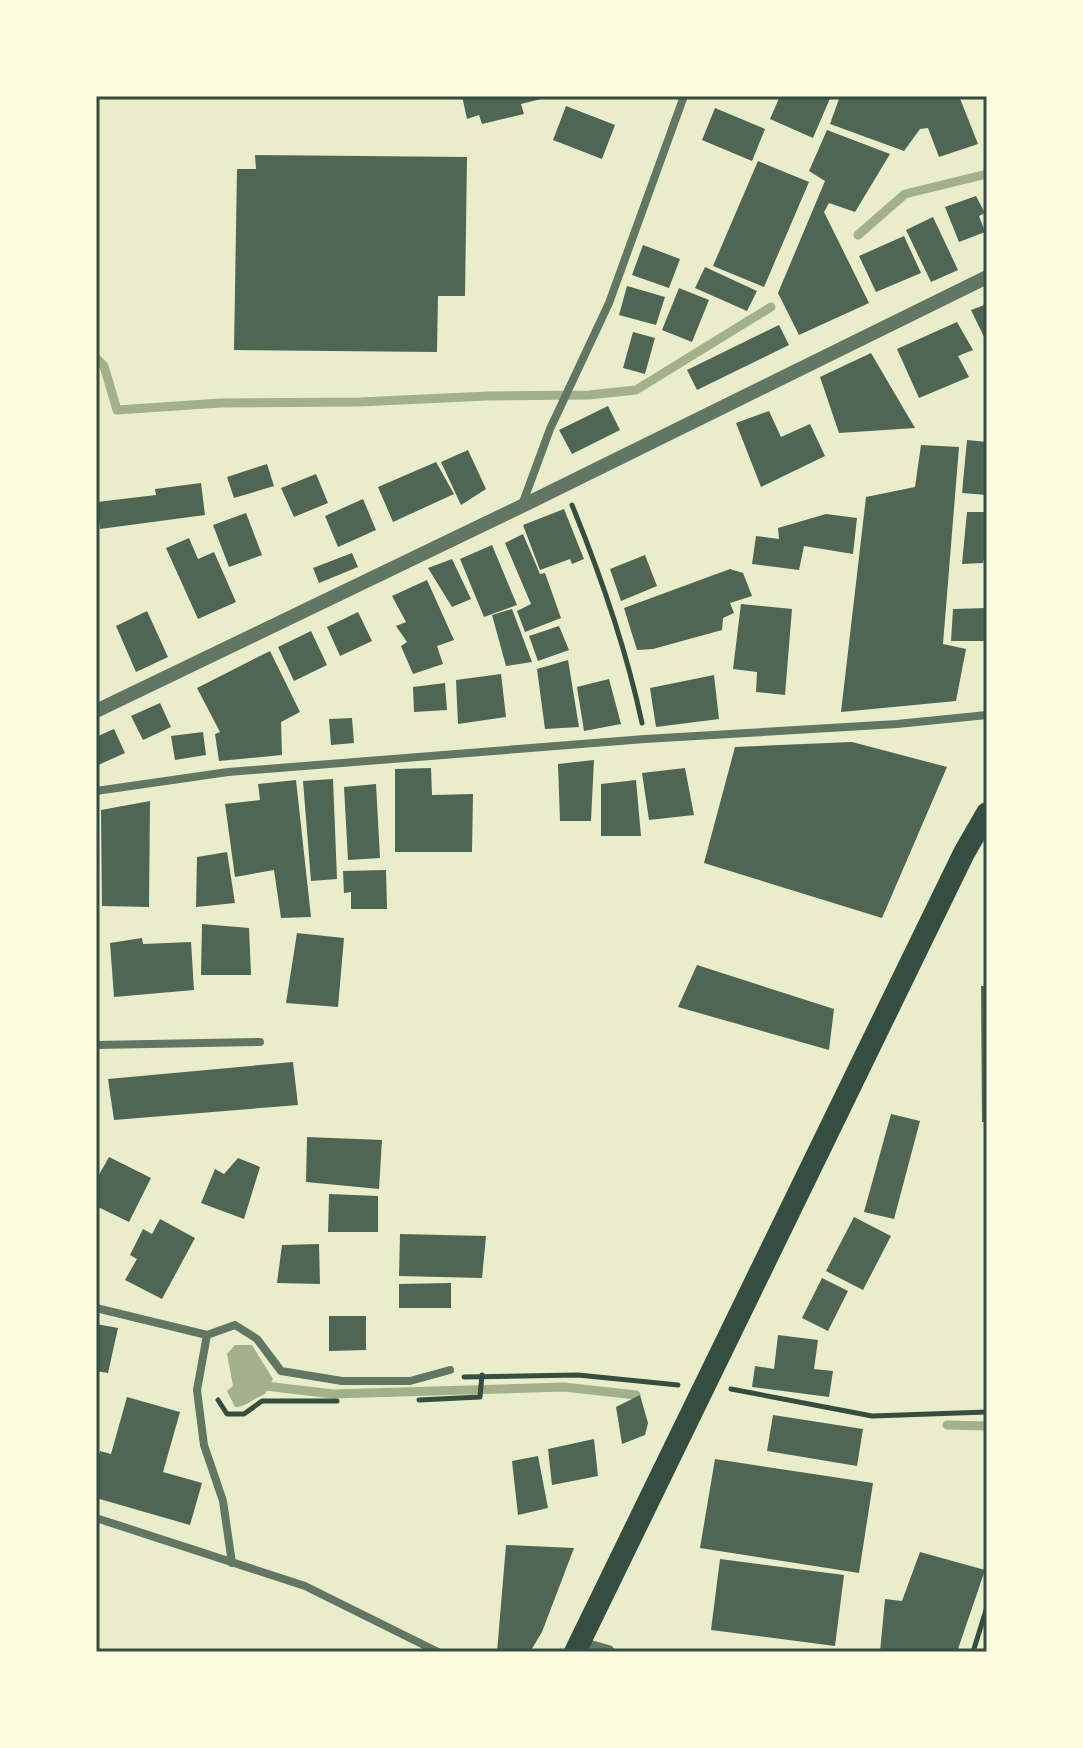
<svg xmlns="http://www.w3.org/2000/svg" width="1083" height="1748" font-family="'Nunito Sans',sans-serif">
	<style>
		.water { fill: #a3b18a }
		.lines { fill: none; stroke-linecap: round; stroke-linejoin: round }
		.stream { stroke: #a3b18a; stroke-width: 9 }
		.building { fill: #4f6655 }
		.path { stroke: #344e41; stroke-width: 5 }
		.minor { stroke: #617663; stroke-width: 8 }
		.tertiary { stroke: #617663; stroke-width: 14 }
		.trunk { stroke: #344e41; stroke-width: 22 }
		.neatline { fill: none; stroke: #344e41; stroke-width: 3 }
	</style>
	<rect width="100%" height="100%" fill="#e9edc9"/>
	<!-- water -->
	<path class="water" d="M235 1345H252L273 1379 265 1394C254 1398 246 1407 235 1407L227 1391 233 1386 227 1354Z"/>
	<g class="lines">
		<!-- stream -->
		<g class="stream">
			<path d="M858 235 905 194 987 174"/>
			<path d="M96 358 104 366 117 410 220 403 359 402 488 396 589 395 636 390 771 307"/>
			<path d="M257 1385 333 1394 564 1387 636 1395"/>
			<path d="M947 1425 987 1426"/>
		</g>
	</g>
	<!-- building -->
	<g class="building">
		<path d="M462 96H549V97L521 104 524 114 482 124 479 115 467 119Z"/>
		<path d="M780 96H831L813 138 770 119Z"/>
		<path d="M840 96H959L978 144 939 157 928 128 920 129 904 151 830 124Z"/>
		<path d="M566 106 615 125 602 159 553 140Z"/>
		<path d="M715 108 765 129 752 161 702 140Z"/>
		<path d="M827 130 890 154 855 212 829 203 824 212 869 303 799 335 778 293 825 181 809 171Z"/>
		<path d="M255 155 467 157 465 296H438L437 352 234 350 237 169H256Z"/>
		<path d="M758 161 809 182 764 287 713 266Z"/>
		<path d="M976 196 985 213 979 216 985 232 959 242 945 207Z"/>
		<path d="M933 217 958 270 931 282 906 230Z"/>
		<path d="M904 236 921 273 876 292 859 256Z"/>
		<path d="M643 245 680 259 669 288 632 275Z"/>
		<path d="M705 267 757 291 747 311 695 288Z"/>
		<path d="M627 286 665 297 656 325 619 315Z"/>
		<path d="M679 288 709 300 692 342 662 330Z"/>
		<path d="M987 304V343L971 310Z"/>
		<path d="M957 322 973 350 958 356 969 377 919 398 897 349Z"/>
		<path d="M779 325 789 345 697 390 687 370Z"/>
		<path d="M633 332 655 338 645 374 623 368Z"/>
		<path d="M871 353 915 428 839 433 820 377Z"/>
		<path d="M608 406 620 430 572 454 559 430Z"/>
		<path d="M769 411 781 437 810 424 825 456 761 487 736 423Z"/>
		<path d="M967 440 987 442V495L962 493Z"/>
		<path d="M921 445 959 447 943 644 966 649 956 701 841 712 866 497 915 487Z"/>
		<path d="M468 450 486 489 461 505 441 462Z"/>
		<path d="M436 462 454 494 393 522 378 487Z"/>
		<path d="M267 464 274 486 234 498 227 477Z"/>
		<path d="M316 474 328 503 294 517 281 488Z"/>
		<path d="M201 483 205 515 100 529 97 502 156 495 155 489Z"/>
		<path d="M363 499 376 530 338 547 325 516Z"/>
		<path d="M564 509 584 559 572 564 570 559 540 570 523 525Z"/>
		<path d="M967 512H987V545L983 563 962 564Z"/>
		<path d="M246 513 262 555 229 567 213 525Z"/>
		<path d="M826 514 857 518 853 554 804 546 799 570 752 564 756 536 779 539 778 528Z"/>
		<path d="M523 534 540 574 545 573 561 618 525 632 517 611 531 604 505 543Z"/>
		<path d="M189 538 198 559 214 552 236 602 198 619 166 548Z"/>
		<path d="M492 545 517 605 484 617 460 559Z"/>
		<path d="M352 553 358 567 319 583 313 568Z"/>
		<path d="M645 555 657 586 621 601 610 569Z"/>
		<path d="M452 559 471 599 452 607 428 568Z"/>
		<path d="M730 569 743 573 752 596 730 603 734 613 723 618 722 630 653 649 637 650 624 608Z"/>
		<path d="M427 580 454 640 437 646 443 664 413 674 401 646 407 642 396 626 406 622 392 596Z"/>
		<path d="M741 604 792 609 785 695 756 692 757 672 733 669Z"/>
		<path d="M987 608V641H951L953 609Z"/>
		<path d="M512 609 532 662 506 666 492 615Z"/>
		<path d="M147 611 168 657 136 672 116 626Z"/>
		<path d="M358 612 372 641 340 656 327 627Z"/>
		<path d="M559 626 569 650 538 661 529 636Z"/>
		<path d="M311 631 327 665 294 681 278 647Z"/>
		<path d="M270 651 300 712 281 722 282 755 219 761 215 734 220 732 197 688Z"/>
		<path d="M568 660 579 727 545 729 537 669Z"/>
		<path d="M501 674 506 717 458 724 456 680Z"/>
		<path d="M714 675 719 719 656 727 650 688Z"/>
		<path d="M609 679 621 724 584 731 577 687Z"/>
		<path d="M445 683 447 710 414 712 413 687Z"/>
		<path d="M160 703 171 727 143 740 131 716Z"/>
		<path d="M352 718 354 743 331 745 329 719Z"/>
		<path d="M114 729 125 753 96 766V737Z"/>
		<path d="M203 732 206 755 175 760 171 736Z"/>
		<path d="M852 742 947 767 882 918 704 863 735 747Z"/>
		<path d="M594 760 591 821H560L558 764Z"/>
		<path d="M431 768 432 795 473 794 472 852H395V769Z"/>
		<path d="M685 768 694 815 649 820 642 773Z"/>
		<path d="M333 779 337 879 311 881 303 781Z"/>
		<path d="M296 780 311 917 281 918 274 870 235 877 225 804 260 800 258 784Z"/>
		<path d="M636 780 641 836H601V784Z"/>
		<path d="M376 784 380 858 348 860 344 787Z"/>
		<path d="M150 801 149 907 102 906 101 810Z"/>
		<path d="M227 852 235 903 196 907 197 857Z"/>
		<path d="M386 870 387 909H351V892L344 893 343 871Z"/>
		<path d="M202 924 249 928 251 975H201Z"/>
		<path d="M297 933 344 938 338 1007 286 1003Z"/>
		<path d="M142 938 143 944 191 942 194 990 114 997 110 943Z"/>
		<path d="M697 965 834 1009 829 1050 678 1007Z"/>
		<path d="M981 986H987V1122H982Z"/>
		<path d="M293 1062 298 1105 114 1120 108 1079Z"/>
		<path d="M891 1114 920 1121 894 1219 864 1212Z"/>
		<path d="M307 1137 382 1140 379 1189 306 1182Z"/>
		<path d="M109 1157 151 1178 129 1222 96 1206V1180Z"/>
		<path d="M238 1158 260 1167 244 1219 201 1203 215 1169 224 1174Z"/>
		<path d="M329 1194 378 1196V1232H328Z"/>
		<path d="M854 1217 891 1236 863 1290 826 1271Z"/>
		<path d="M160 1219 195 1238 162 1299 125 1280 137 1259 130 1255 143 1229 152 1234Z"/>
		<path d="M400 1234 486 1236 482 1278 399 1276Z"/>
		<path d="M319 1244 320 1284 277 1283 282 1245Z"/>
		<path d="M822 1278 848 1291 828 1331 802 1318Z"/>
		<path d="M451 1283V1308H399V1284Z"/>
		<path d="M329 1316H366V1350L329 1351Z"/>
		<path d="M96 1324 118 1328 108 1373 96 1371Z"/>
		<path d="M778 1335 818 1340 814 1369 833 1371 829 1397 752 1387 755 1366 774 1369Z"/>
		<path d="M640 1395 648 1423 645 1435 622 1444 616 1407Z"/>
		<path d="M127 1397 180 1412 163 1472 202 1483 190 1525 96 1498V1466L100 1451 111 1454Z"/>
		<path d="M773 1415 863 1429 857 1466 767 1451Z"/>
		<path d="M594 1439 598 1476 552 1485 548 1449Z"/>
		<path d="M538 1456 548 1508 518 1515 512 1461Z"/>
		<path d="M715 1459 873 1483 859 1573 700 1548Z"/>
		<path d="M506 1545 574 1548 542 1632 530 1652H497Z"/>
		<path d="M920 1552 985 1570 957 1652H880L885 1599 902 1601Z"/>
		<path d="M720 1559 844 1575 835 1646 711 1630Z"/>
	</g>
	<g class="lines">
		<!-- path -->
		<g class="path">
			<path d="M572 505C601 576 626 648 642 723"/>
			<path d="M464 1377 578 1375 678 1385"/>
			<path d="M731 1389 872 1416 987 1412"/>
			<path d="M218 1400 227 1414H244L262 1401H337"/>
			<path d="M419 1400 480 1397 482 1375"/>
			<path d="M973 1652 987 1607"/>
		</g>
		<!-- minor -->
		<g class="minor">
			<path d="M522 505 550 429 609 303 684 96"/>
			<path d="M96 791 228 772 645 739 897 724 987 715"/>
			<path d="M96 1045 260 1042"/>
			<path d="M96 1308 207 1335 197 1390 204 1445 223 1501 232 1563"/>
			<path d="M207 1335 235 1325 257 1339 281 1371 342 1381H410L450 1370"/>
			<path d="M96 1518 305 1586 438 1652"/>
		</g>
		<!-- tertiary -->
		<g class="tertiary">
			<path d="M96 711 522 506 987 277"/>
			<path d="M579 1644 608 1652"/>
		</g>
		<!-- trunk -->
		<path class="trunk" d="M575 1652 964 853 987 813"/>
	</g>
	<!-- border -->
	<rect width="1083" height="1748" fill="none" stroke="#fefae0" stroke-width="196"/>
	<rect x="98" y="98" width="887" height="1552" class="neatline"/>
</svg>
